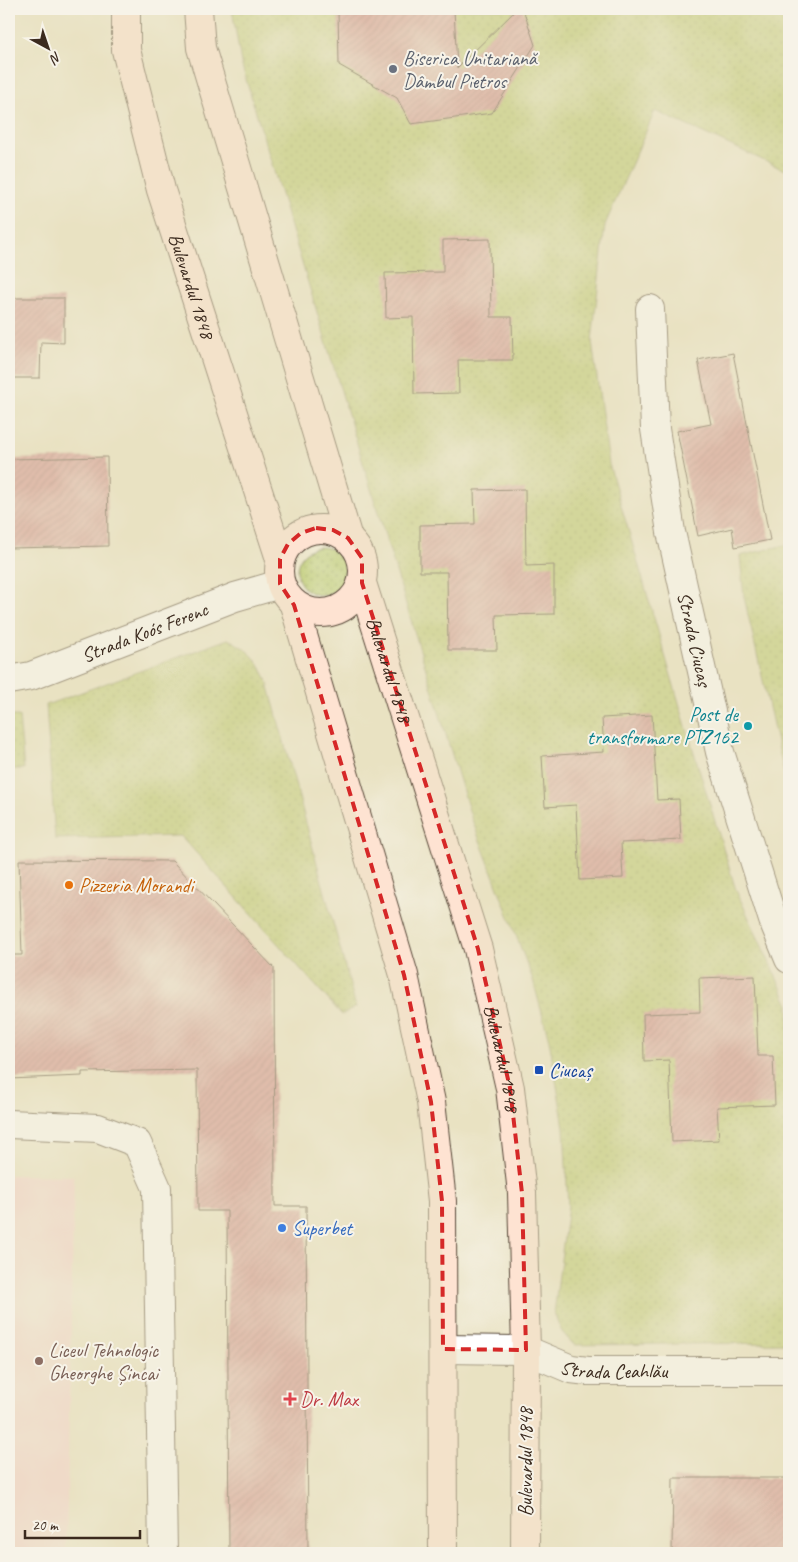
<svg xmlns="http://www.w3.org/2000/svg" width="798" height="1562" font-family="Caveat,sans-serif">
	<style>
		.built { fill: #f7d0ce }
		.grass { fill: url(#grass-dots); stroke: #7a7944 }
		.building { fill: url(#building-hatch) }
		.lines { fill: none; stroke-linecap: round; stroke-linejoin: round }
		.street-casing { stroke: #554637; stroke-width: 30 }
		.secondary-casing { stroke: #554637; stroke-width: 30 }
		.street { stroke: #fff; stroke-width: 28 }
		.secondary { stroke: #fee3d2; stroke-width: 28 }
		.marked { fill: none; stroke: #d62828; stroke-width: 4; stroke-dasharray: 10 6; stroke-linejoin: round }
		.worship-dot { fill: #6b7280; stroke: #f7f3e8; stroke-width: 2 }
		.culture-dot { fill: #0f9aa8; stroke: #f7f3e8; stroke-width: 2 }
		.food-dot { fill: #e8710a; stroke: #f7f3e8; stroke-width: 2 }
		.transit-dot { fill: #1a4fb4; stroke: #f7f3e8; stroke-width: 2 }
		.shop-dot { fill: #3f7fe0; stroke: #f7f3e8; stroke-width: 2 }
		.education-dot { fill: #8d6e63; stroke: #f7f3e8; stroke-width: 2 }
		.health-dot { fill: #e0444e; stroke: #f7f3e8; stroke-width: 2 }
		.labels { text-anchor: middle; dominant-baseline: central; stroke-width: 4; stroke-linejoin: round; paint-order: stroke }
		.worship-label { font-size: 20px; fill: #5b616d; stroke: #f7f3e8; text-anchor: start }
		.street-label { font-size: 20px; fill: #3b2a1e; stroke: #f7f3e8 }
		.culture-label { font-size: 20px; fill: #0d838f; stroke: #f7f3e8; text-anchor: end }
		.food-label { font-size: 20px; fill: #c56008; stroke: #f7f3e8; text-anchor: start }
		.transit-label { font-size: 20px; fill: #164399; stroke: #f7f3e8; text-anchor: start }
		.shop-label { font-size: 20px; fill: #366cbe; stroke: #f7f3e8; text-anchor: start }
		.education-label { font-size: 20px; fill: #785e54; stroke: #f7f3e8; text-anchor: start }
		.health-label { font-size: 20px; fill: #be3a42; stroke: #f7f3e8; text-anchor: start }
	</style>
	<defs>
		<pattern id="grass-dots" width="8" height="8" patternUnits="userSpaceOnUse" patternTransform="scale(1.25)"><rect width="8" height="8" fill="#b9c86a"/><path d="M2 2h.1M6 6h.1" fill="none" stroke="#98a357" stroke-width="1.8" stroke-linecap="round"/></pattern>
		<pattern id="building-hatch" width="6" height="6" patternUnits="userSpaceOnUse" patternTransform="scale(1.25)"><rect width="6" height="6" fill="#d4908f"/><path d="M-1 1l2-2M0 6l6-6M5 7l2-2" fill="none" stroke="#ad7674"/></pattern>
	</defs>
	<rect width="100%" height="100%" fill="#f7f3e8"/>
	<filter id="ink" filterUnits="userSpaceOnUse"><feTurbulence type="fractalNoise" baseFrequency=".02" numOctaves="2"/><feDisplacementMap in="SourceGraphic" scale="10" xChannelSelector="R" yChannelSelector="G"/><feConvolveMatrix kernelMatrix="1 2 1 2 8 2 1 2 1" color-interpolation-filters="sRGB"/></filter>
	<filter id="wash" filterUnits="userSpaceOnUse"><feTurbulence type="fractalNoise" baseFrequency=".0096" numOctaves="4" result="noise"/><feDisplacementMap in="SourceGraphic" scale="20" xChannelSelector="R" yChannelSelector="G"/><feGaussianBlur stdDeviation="1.12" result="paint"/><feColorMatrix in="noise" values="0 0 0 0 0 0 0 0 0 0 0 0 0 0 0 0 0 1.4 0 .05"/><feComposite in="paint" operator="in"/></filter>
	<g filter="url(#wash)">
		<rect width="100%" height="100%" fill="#e9e2c2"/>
		<!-- built -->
		<path class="built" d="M9 1175 74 1176 66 1553H9Z"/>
		<!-- grass -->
		<g class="grass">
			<path d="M232 9H789V172L655 111 605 225 592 341 609 464 682 713 736 890 789 1005V1343L574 1345 562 1332 554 1313 568 1206 564 1127 549 1040 533 980 471 817 241 63Z"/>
			<path d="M789 544V795L744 597 740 556Z"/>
			<circle cx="321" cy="571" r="24"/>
			<path d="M228 639C252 651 258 660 268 683L356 1007 342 1015 181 836 55 839 46 705Z"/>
			<path d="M9 716H19L24 769H9Z"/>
		</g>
		<g id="blocks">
			<!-- building -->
			<g class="building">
				<path d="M338 9H454L457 68 517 9H523L535 45 492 113 411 124 397 98 339 65Z"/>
				<path d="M490 239 491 317H512L513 360H458L459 393 414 394 413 317 386 318 385 273 443 272V240Z"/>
				<path d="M9 298H64V343L41 342 40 378H9Z"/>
				<path d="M733 353 770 540 735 547 732 528 698 536 677 431 711 424 698 360Z"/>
				<path d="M107 457 108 546 9 548V459Z"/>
				<path d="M525 489 526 566 554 565V614L496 615 497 650H448L447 572H420V525L475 524 474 490Z"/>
				<path d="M652 715 657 800 679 799 681 840 621 843 623 878 580 880 576 805 545 807 542 756 604 752 602 718Z"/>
				<path d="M19 860 172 861 274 968 275 1206H306L308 1553H229L227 1211H198L197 1070 82 1072V1076L9 1079V955H22Z"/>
				<path d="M755 976 758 1056H773L775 1105 717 1107 719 1140 672 1142 669 1060 644 1061 643 1014 700 1012 699 978Z"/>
				<path d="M673 1478H789V1553H672Z"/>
			</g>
		</g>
	</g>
	<g filter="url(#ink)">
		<use href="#blocks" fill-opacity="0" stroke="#554637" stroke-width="1"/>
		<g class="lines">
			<defs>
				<g id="street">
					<path id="s1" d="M650 309 655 429 671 532 720 752 773 920 789 959"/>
					<path id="s2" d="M9 680 31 676 235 597 280 584"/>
					<path d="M9 1124 98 1128 137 1143 157 1188 163 1553"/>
					<path id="s3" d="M443 1349 526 1350 571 1369 588 1371H789"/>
				</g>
				<g id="secondary">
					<path id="s4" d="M126 9V50L161 190 280 559"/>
					<path d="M198 9 201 48 348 538"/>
					<circle cx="321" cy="571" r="42"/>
					<path id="s5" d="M362 583 478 949 510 1088 522 1193 526 1350 525 1553"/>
					<path d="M294 605 404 975 431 1102 442 1201 443 1553"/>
				</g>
			</defs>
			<!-- street casing -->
			<use href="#street" class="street-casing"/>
			<!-- secondary casing -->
			<use href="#secondary" class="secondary-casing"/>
			<!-- street -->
			<use href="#street" class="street"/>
			<!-- secondary -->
			<use href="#secondary" class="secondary"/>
		</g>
	</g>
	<!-- marked area -->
	<path d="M0 0H798V1562H0ZM316 528 333 530 348 538 362 558V583L478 949 510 1088 522 1193 526 1350 443 1349 442 1201 431 1102 404 975 294 605 280 584V559L288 544 301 533Z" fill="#e9e2c2" fill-opacity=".55" fill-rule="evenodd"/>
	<path class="marked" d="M316 528 333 530 348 538 362 558V583L478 949 510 1088 522 1193 526 1350 443 1349 442 1201 431 1102 404 975 294 605 280 584V559L288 544 301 533Z"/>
	<!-- markers -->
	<circle class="worship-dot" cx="393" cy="69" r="5"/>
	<circle class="culture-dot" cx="748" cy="726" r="5"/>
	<circle class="food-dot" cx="69" cy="885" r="5"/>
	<rect class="transit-dot" x="534" y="1065" width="10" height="10" rx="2.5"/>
	<circle class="shop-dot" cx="282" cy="1228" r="5"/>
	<circle class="education-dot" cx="39" cy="1361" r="5"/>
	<path class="health-dot" d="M287.5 1391.5h5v5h5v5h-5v5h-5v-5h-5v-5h5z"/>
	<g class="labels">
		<!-- worship labels -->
		<g class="worship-label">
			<text x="403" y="58">Biserica Unitariană<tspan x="403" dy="23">Dâmbul Pietros</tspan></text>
		</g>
		<!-- street labels -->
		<g class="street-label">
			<text stroke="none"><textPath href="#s4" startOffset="286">Bulevardul 1848</textPath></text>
			<text stroke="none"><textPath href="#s2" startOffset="144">Strada Koós Ferenc</textPath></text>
			<text stroke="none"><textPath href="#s1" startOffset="334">Strada Ciucaș</textPath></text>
			<text stroke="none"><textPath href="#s5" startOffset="91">Bulevardul 1848</textPath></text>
			<text stroke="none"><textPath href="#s5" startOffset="496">Bulevardul 1848</textPath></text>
			<text stroke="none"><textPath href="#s3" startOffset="175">Strada Ceahlău</textPath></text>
			<text transform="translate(525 1462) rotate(-90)">Bulevardul 1848</text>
		</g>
		<!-- culture labels -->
		<g class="culture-label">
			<text x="738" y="714">Post de<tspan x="738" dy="23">transformare PTZ162</tspan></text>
		</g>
		<!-- food labels -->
		<g class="food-label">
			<text x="79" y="885">Pizzeria Morandi</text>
		</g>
		<!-- transit labels -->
		<g class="transit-label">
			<text x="549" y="1070">Ciucaș</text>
		</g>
		<!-- shop labels -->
		<g class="shop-label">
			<text x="292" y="1228">Superbet</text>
		</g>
		<!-- education labels -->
		<g class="education-label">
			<text x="49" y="1350">Liceul Tehnologic<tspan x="49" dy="23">Gheorghe Șincai</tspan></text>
		</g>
		<!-- health labels -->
		<g class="health-label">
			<text x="300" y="1399">Dr. Max</text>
		</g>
	</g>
	<!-- margin -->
	<rect width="798" height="1562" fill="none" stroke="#f7f3e8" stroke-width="30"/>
	<!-- north arrow -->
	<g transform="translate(48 48) rotate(140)" stroke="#f7f3e8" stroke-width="4" paint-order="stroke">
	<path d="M0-4L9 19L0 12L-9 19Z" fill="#3b2a1e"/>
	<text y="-8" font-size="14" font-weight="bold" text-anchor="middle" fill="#3b2a1e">N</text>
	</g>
	<!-- scale -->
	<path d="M25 1530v8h115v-8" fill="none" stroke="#3b2a1e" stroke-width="2.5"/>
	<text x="32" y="1530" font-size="15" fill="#3b2a1e" stroke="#f7f3e8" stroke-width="4" paint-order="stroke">20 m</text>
</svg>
